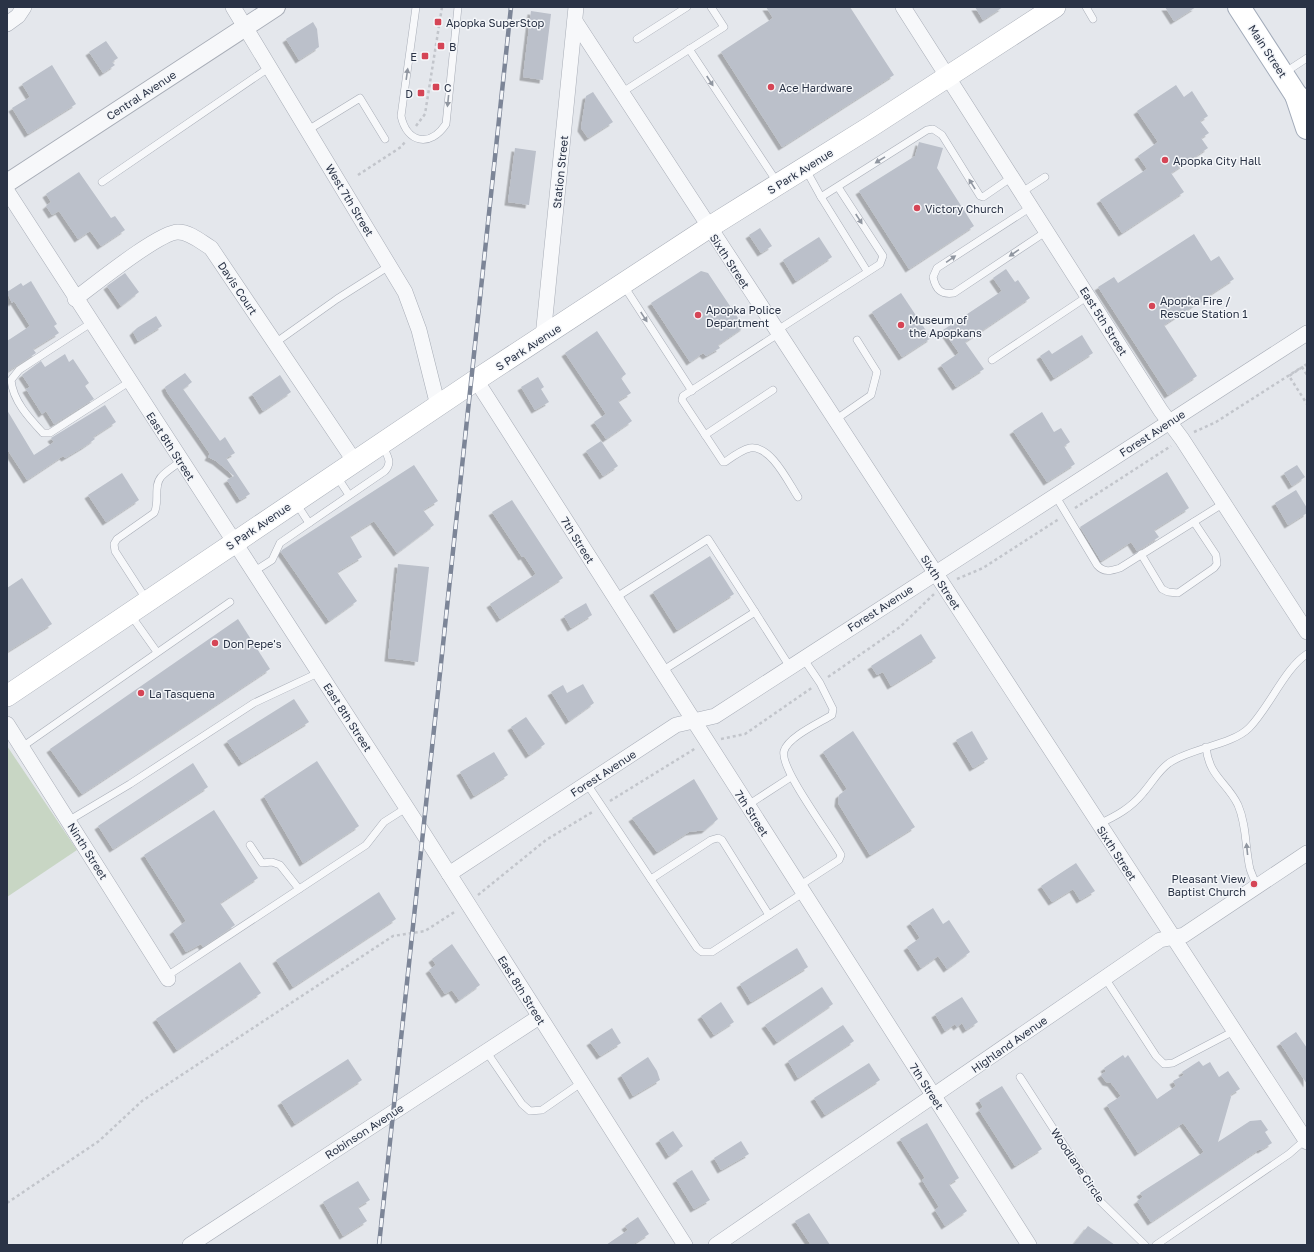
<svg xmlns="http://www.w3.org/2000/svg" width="1314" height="1252" font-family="'Golos Text',sans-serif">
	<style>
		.green { fill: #c8d6c4 }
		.building { fill: #bbc0ca; filter: url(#shadow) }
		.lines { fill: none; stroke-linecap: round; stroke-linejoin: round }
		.service-casing { stroke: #a8adb7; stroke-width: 8 }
		.minor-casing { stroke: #a8adb7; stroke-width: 16 }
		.tertiary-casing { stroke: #a8adb7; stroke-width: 20 }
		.secondary-casing { stroke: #a8adb7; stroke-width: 22 }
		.primary-casing { stroke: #a2abb9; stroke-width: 24 }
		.path { stroke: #c2c5cb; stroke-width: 2.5; stroke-dasharray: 3 3; stroke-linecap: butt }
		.service { stroke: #f7f8fa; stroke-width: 7 }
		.minor { stroke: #f7f8fa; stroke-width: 15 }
		.tertiary { stroke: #f7f8fa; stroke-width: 18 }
		.secondary { stroke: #fff; stroke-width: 21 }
		.primary { stroke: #fff; stroke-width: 22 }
		.rail-casing { stroke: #7c8597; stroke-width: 4.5 }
		.rail { stroke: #f4f6f9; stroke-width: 3; stroke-dasharray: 9; stroke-linecap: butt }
		.path-bridge { stroke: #c2c5cb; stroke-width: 2.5; stroke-dasharray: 3 3; stroke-linecap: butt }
		.oneway { fill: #9096a0 }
		.poi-dot { fill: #d54556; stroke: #f4f6f9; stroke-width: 1.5 }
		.labels { text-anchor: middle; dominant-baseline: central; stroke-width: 3; stroke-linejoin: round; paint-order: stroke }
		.poi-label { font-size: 11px; fill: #2a3346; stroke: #f4f6f9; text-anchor: start }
		.street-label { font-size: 11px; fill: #2a3346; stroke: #f4f6f9 }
	</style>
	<defs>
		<filter id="shadow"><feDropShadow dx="-3.5" dy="3.5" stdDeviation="0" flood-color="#0004"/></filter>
	</defs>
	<rect width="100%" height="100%" fill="#e4e7ec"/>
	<!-- green -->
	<path class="green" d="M7 746 77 850 7 897Z"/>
	<!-- building -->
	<g class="building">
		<path d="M766 7H850L894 75 782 147 721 52 773 18Z"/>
		<path d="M975 7H1003L983 20Z"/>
		<path d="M1165 7H1196L1174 21Z"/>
		<path d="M531 11 551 14 543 80 523 77Z"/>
		<path d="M313 22 317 29 319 47 299 60 286 39Z"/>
		<path d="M106 41 118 58 112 62 115 65 103 73 89 52Z"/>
		<path d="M52 65 76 104 28 134 12 108 30 97 22 84Z"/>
		<path d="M1176 85 1184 97 1192 91 1208 116 1200 121 1209 133 1201 138 1208 148 1171 173 1184 192 1122 233 1100 200 1147 169 1138 156 1158 142 1137 111Z"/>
		<path d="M593 92 613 122 588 138 581 128 586 96Z"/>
		<path d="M919 142 943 148 937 168 974 226 909 269 859 191 915 156Z"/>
		<path d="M515 148 536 151 529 205 508 202Z"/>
		<path d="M79 172 111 218 115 216 125 230 101 246 90 231 78 239 59 211 52 215 46 206 51 202 46 194Z"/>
		<path d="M760 228 772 246 761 253 749 235Z"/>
		<path d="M1194 234 1211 261 1219 256 1234 279 1164 325 1197 376 1168 395 1098 287 1114 277 1118 283Z"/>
		<path d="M819 237 832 257 796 281 783 260Z"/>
		<path d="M1006 269 1015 282 1018 280 1030 298 965 342 984 369 956 387 941 365 959 353 943 330 1002 291 993 278Z"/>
		<path d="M701 271 708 273 744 327 718 345 720 348 706 356 703 353 690 362 651 303Z"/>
		<path d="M125 273 139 292 121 306 107 286Z"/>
		<path d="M31 281 57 324 54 326 59 333 33 349 36 353 7 372V341L30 326 14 301 12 303 7 292 21 283 23 286Z"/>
		<path d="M901 293 931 338 902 357 872 312Z"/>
		<path d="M156 316 162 326 138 341 133 332 137 328Z"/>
		<path d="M597 331 626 374 621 378 631 393 618 401 632 421 606 439 594 422 606 414 565 353Z"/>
		<path d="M1082 335 1093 353 1054 378 1040 356 1049 350 1052 354Z"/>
		<path d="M65 354 69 362 73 359 89 383 85 386 94 399 54 424 46 411 42 414 26 389 30 387 22 375 41 361 45 367Z"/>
		<path d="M185 373 192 382 183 389 220 441 225 437 235 453 226 458 250 494 240 500 227 480 234 476 216 461 208 457 210 454 167 392 165 387Z"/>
		<path d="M280 375 291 392 263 411 252 394Z"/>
		<path d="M538 377 544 387 541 389 549 402 535 410 521 387Z"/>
		<path d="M105 405 116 422 93 437 95 439 85 446 65 458 63 456 27 480 7 449V410L34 455 54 442 51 438Z"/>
		<path d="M1042 412 1054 432 1061 428 1070 442 1064 446 1075 464 1047 482 1013 431Z"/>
		<path d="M601 441 618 466 603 476 586 451Z"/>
		<path d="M414 465 438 501 423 510 434 525 397 553 374 521 350 536 362 557 337 572 357 601 329 621 281 552 282 550Z"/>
		<path d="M1297 465 1305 477 1292 486 1284 473Z"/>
		<path d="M1167 472 1189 508 1154 530 1159 537 1137 551 1131 542 1101 561 1080 527Z"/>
		<path d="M122 473 139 500 106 522 88 495Z"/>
		<path d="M1296 490 1307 508V513L1288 525 1275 503Z"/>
		<path d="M512 500 563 578 500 619 490 604 536 574 524 556 522 557 492 512Z"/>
		<path d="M710 556 734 594 677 630 653 592Z"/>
		<path d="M398 564 429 567 418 662 388 658Z"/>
		<path d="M22 578 52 624 7 652V588Z"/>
		<path d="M586 603 592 615 571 628 564 616Z"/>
		<path d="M238 619 270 669 82 794 50 749Z"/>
		<path d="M921 634 936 658 891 686 883 672 877 675 871 666Z"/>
		<path d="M583 684 594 703 569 721 551 692 563 685 567 693Z"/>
		<path d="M294 699 309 722 242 763 227 741Z"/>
		<path d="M526 717 545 744 529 755 511 727Z"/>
		<path d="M853 731 915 827 870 855 838 803 839 795 847 789 823 752Z"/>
		<path d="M972 731 988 759 973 768 956 740Z"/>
		<path d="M494 752 508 775 474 796 460 772Z"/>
		<path d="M317 761 359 826 303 863 264 796Z"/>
		<path d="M193 763 208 787 113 849 98 826Z"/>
		<path d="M694 779 718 819 705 830 689 832 657 852 632 818Z"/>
		<path d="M214 810 258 878 220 903 235 925 203 947 201 944 186 952 173 931 186 921 144 855Z"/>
		<path d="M1076 863 1095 891 1080 900 1073 889 1052 902 1041 886Z"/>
		<path d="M379 892 396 919 293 987 276 960Z"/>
		<path d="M933 908 943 924 949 920 970 952 947 969 938 956 921 968 907 947 920 938 910 923Z"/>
		<path d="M452 944 480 985 459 1000 452 990 445 994 429 970 436 965 432 959Z"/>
		<path d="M797 948 808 967 751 1002 740 984Z"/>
		<path d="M240 962 261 993 177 1050 156 1019Z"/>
		<path d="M822 987 833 1004 777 1042 765 1025Z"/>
		<path d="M962 997 978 1022 966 1030 962 1023 957 1027 955 1024 945 1031 935 1014Z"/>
		<path d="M721 1002 734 1022 714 1035 701 1016Z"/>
		<path d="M843 1025 854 1041 798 1078 788 1061Z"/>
		<path d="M612 1028 621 1043 600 1056 590 1042Z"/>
		<path d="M1296 1032 1307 1048V1084L1280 1043Z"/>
		<path d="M1123 1055 1125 1058 1128 1055 1157 1099 1176 1086 1173 1081 1184 1075 1182 1072 1199 1061 1203 1066 1210 1062 1219 1077 1228 1071 1240 1089 1230 1095 1231 1097 1218 1142 1250 1121 1261 1120 1268 1130 1265 1132 1272 1143 1261 1150 1260 1149 1151 1222 1137 1201 1143 1197 1140 1193 1204 1152 1183 1123 1138 1153 1107 1105 1121 1096 1111 1083 1106 1082 1101 1075 1106 1071 1104 1068Z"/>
		<path d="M648 1057 657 1071 660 1080 633 1096 621 1075Z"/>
		<path d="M348 1059 362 1080 295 1124 281 1102Z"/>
		<path d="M869 1063 880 1080 825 1115 814 1098Z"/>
		<path d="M1002 1086 1042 1149 1015 1166 979 1110 983 1107 979 1100Z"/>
		<path d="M927 1123 959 1178 949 1184 967 1211 945 1226 935 1210 939 1207 922 1180 925 1178 900 1139Z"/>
		<path d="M673 1131 683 1146 669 1156 659 1140Z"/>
		<path d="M741 1141 749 1154 721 1170 714 1158Z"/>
		<path d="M692 1170 710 1200 694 1209 676 1180Z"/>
		<path d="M358 1181 370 1200 358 1207 367 1221 343 1236 323 1202Z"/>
		<path d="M809 1213 830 1245H811L795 1221Z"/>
		<path d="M638 1217 649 1234 632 1245H606L628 1230 625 1226Z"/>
		<path d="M1088 1226 1115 1245H1073Z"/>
	</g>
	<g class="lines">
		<defs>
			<g id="service">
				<path d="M416 7 401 116C407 143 430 148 446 124L458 7"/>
				<path d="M1086 7 1093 19"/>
				<path d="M637 39 687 7"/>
				<path d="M689 49 777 182"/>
				<path d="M1284 73 1307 58"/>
				<path d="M621 93 724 27 711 7"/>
				<path d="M308 130 360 98 385 139"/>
				<path d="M805 168 821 197 927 130 933 129 942 135 980 196 983 197 1012 177"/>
				<path d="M102 182 270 67"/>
				<path d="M1022 192 1045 177"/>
				<path d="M821 197 867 271"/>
				<path d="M1031 207 937 268 933 277C936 290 941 295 954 293L1047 231"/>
				<path d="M624 286 692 391"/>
				<path d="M91 323 19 370 11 380C13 401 29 418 43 433H50L129 382"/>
				<path d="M776 331 880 264 883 256 838 187"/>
				<path d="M778 334 683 396 682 400 723 462H725C732 457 741 450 750 448 771 445 788 482 798 497"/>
				<path d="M275 343 337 299 389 266"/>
				<path d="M992 360 1088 296"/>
				<path d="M835 420 871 395 877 372 857 340"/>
				<path d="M705 435 773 390"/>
				<path d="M336 475 349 495"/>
				<path d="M1055 495 1097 565C1104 573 1111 571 1120 568L1224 503"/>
				<path d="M296 503 309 523"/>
				<path d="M1141 554 1162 589 1168 592 1178 593 1214 568 1217 564 1216 555 1194 522"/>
				<path d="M253 572 272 560 280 543 385 471C393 462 387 456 383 446"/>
				<path d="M615 598 708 539 755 612"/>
				<path d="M146 599 115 551 114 544 117 539 154 513C160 503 153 486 161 477 166 471 175 466 181 461"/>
				<path d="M130 614 157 652"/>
				<path d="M662 671 755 612 790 667"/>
				<path d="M22 747 230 602"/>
				<path d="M1206 747C1209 777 1227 782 1238 805 1247 826 1245 848 1250 869 1252 875 1255 881 1257 887"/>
				<path d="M587 784 697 948 702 952H712L803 893"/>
				<path d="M748 805 791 777"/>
				<path d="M68 821 130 784 254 703 318 673"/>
				<path d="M1099 824C1116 816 1131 808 1143 793 1152 783 1158 771 1169 763 1191 748 1232 745 1249 728 1269 708 1285 668 1307 654"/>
				<path d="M250 845 262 863 272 862 280 865 299 889"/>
				<path d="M651 879 711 840 718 838 722 840 769 915"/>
				<path d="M799 886 839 860 841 855C831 836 779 768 784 751 788 737 819 723 832 715L833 709 820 683 803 658"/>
				<path d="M167 976 366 845 384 822 406 808"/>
				<path d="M1105 978 1156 1056 1164 1064 1173 1063 1234 1031"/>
				<path d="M486 1051 522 1104 530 1111 542 1110 581 1083"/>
				<path d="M1020 1077 1100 1201 1145 1245"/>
				<path d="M1156 1245 1289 1154 1305 1140"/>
			</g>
			<g id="minor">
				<path d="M233 7 405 292 419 330 438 406"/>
				<path d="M903 7 1161 411 1182 439 1307 632"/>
				<path d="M575 21 1307 1142"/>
				<path d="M7 24 18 16 24 7"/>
				<path d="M7 191 423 833 685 1245"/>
				<path d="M75 299C94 285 159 232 178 232 190 232 201 242 211 248L355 462"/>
				<path d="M543 337 576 7"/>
				<path d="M476 380 1029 1245"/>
				<path d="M7 724 168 979"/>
				<path d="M449 874 676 725 715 716 1307 333"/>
				<path d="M190 1245 539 1017"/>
				<path d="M716 1245 1160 940 1184 935 1307 853"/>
			</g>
			<path id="tertiary" d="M7 183 276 7"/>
			<path id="secondary" d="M7 696 476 380 708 228 870 127 1055 7"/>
			<g id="primary">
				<path d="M1239 7 1296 95 1307 105"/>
				<path d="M1296 95 1307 128"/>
			</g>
		</defs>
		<!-- service casing -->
		<use href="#service" class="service-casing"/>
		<!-- minor casing -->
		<use href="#minor" class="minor-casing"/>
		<!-- tertiary casing -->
		<use href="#tertiary" class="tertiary-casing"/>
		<!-- secondary casing -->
		<use href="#secondary" class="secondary-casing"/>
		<!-- primary casing -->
		<use href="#primary" class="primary-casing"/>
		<!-- path -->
		<g class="path">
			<path d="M416 126 425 114 442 7"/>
			<path d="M358 175 401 147 405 142"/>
			<path d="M1194 432 1216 422 1302 367 1307 375"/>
			<path d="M1075 508 1171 446"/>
			<path d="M957 579 983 568 1059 519"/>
			<path d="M828 677 900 627 934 594"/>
			<path d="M721 739 745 734 813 687"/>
			<path d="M610 801 696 748"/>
			<path d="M478 895 546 840 594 811"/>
			<path d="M7 1203 99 1141 142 1101 393 936 425 931 456 911"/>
		</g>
		<!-- service -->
		<use href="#service" class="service"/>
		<!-- minor -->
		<use href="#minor" class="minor"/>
		<!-- tertiary -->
		<use href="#tertiary" class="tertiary"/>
		<!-- secondary -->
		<use href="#secondary" class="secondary"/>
		<!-- primary -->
		<use href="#primary" class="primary"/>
		<defs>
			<path id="rail" d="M379 1245 511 7"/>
		</defs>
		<!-- rail casing -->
		<use href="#rail" class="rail-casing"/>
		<!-- rail -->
		<use href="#rail" class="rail"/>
		<!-- path-bridge -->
		<path class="path-bridge" d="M1307 364 1289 376 1307 404"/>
	</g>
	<!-- one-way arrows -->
	<defs><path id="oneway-solid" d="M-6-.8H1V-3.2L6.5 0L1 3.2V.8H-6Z"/></defs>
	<g class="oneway">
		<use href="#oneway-solid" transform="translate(407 74) rotate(-82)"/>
		<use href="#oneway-solid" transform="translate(710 81) rotate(57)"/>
		<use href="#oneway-solid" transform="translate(448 101) rotate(96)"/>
		<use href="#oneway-solid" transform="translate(880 160) rotate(148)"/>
		<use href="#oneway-solid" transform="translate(972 184) rotate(-122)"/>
		<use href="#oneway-solid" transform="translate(859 219) rotate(57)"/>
		<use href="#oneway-solid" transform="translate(1014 253) rotate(146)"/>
		<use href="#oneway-solid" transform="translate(951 259) rotate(-35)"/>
		<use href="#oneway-solid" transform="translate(644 317) rotate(57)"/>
		<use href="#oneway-solid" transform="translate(1247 849) rotate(-96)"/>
	</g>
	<!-- markers -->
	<g class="poi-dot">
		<rect x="434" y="18" width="8" height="8" rx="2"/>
		<rect x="437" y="42" width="8" height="8" rx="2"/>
		<rect x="421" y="52" width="8" height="8" rx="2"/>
		<rect x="432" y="83" width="8" height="8" rx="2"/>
		<circle cx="771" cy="87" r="4"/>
		<rect x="417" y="89" width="8" height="8" rx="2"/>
		<circle cx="1165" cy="160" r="4"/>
		<circle cx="917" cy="208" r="4"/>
		<circle cx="1152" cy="306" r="4"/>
		<circle cx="698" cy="315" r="4"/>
		<circle cx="901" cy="325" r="4"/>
		<circle cx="215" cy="643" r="4"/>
		<circle cx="141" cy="693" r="4"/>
		<circle cx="1254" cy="884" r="4"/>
	</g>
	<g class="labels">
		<!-- poi labels -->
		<g class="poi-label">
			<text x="446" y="22">Apopka SuperStop</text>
			<text x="449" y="46">B</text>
			<text x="417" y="56" text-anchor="end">E</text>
			<text x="444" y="87">C</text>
			<text x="779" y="87">Ace Hardware</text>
			<text x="413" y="93" text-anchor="end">D</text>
			<text x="1173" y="160">Apopka City Hall</text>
			<text x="925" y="208">Victory Church</text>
			<text x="1160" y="300">Apopka Fire /<tspan x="1160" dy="13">Rescue Station 1</tspan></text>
			<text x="706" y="309">Apopka Police<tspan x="706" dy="13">Department</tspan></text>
			<text x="909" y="319">Museum of<tspan x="909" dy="13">the Apopkans</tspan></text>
			<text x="223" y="643">Don Pepe's</text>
			<text x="149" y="693">La Tasquena</text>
			<text x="1246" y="878" text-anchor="end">Pleasant View<tspan x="1246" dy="13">Baptist Church</tspan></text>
		</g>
		<!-- street labels -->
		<g class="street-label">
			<text transform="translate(1268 51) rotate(57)">Main Street</text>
			<text transform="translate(141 95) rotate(-33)">Central Avenue</text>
			<text transform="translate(800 171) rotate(-32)">S Park Avenue</text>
			<text transform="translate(560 172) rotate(-84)">Station Street</text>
			<text transform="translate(350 200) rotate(59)">West 7th Street</text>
			<text transform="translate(730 261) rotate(57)">Sixth Street</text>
			<text transform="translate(238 288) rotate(56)">Davis Court</text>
			<text transform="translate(1104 321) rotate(58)">East 5th Street</text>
			<text transform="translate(528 347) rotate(-33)">S Park Avenue</text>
			<text transform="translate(1152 433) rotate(-33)">Forest Avenue</text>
			<text transform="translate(171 446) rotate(57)">East 8th Street</text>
			<text transform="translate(258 526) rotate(-34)">S Park Avenue</text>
			<text transform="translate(578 540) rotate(58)">7th Street</text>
			<text transform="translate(941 582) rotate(57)">Sixth Street</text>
			<text transform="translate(880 608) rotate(-33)">Forest Avenue</text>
			<text transform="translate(348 717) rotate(57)">East 8th Street</text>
			<text transform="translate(603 773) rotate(-33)">Forest Avenue</text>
			<text transform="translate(752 813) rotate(57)">7th Street</text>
			<text transform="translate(88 851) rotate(58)">Ninth Street</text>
			<text transform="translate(1117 853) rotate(57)">Sixth Street</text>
			<text transform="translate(522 990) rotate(58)">East 8th Street</text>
			<text transform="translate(1009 1044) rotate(-35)">Highland Avenue</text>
			<text transform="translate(927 1086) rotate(57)">7th Street</text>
			<text transform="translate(364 1131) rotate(-33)">Robinson Avenue</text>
			<text transform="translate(1078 1165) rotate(56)">Woodlane Circle</text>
		</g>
	</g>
	<!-- border -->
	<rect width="1314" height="1252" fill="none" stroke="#2a3346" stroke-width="16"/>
</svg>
